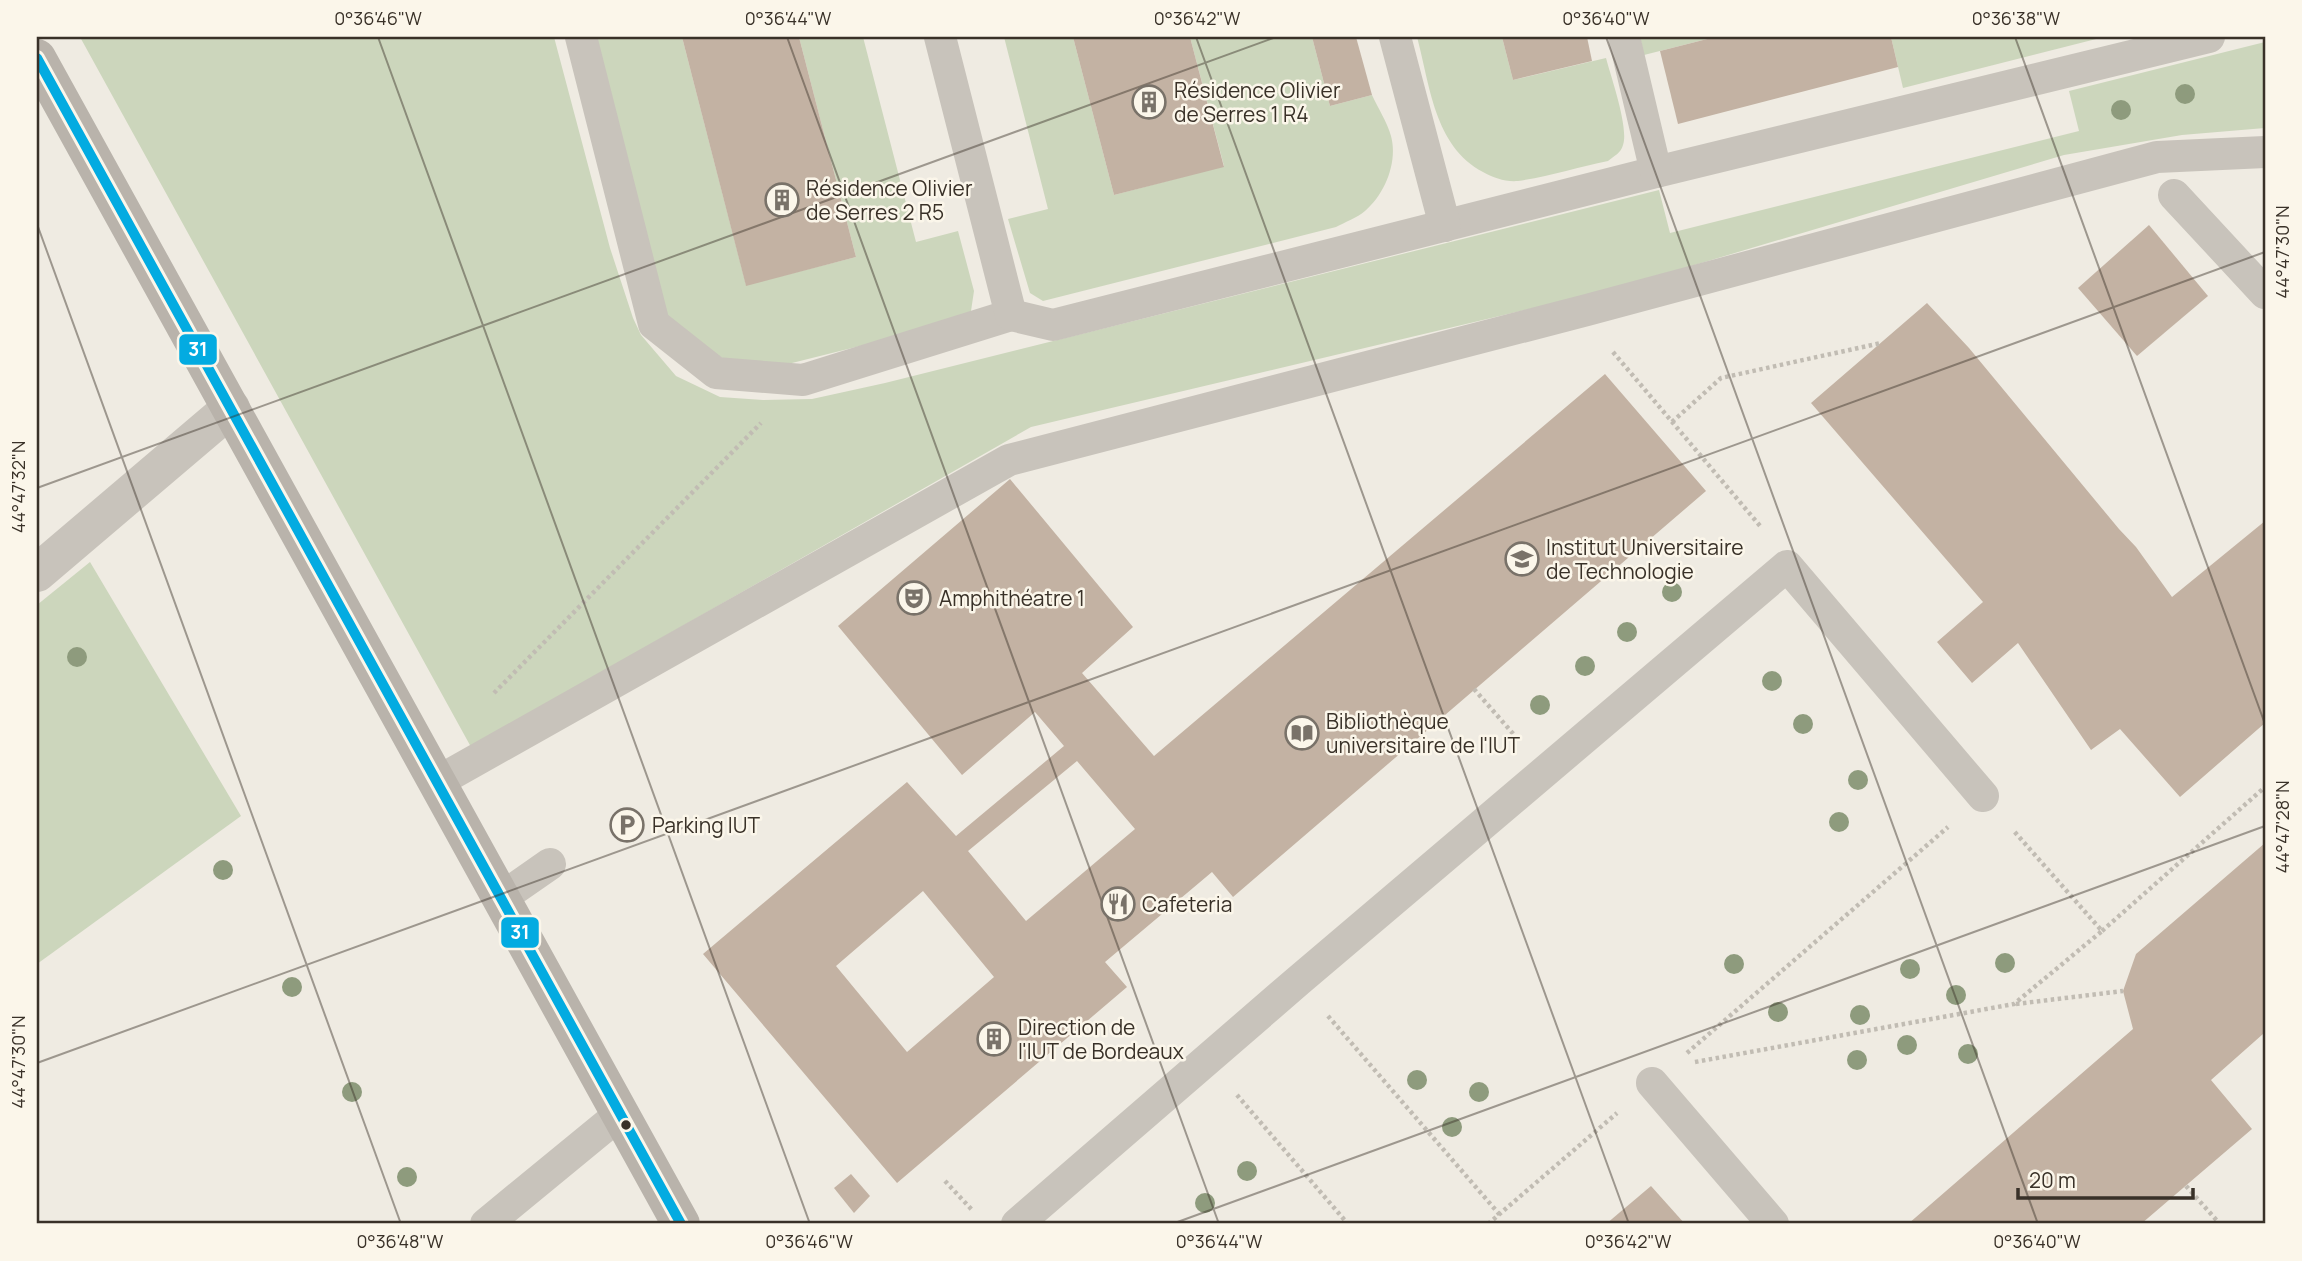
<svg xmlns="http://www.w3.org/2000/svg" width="2302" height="1261" font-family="Manrope,sans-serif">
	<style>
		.green { fill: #ccd6bc }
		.building { fill: #c3b2a3; fill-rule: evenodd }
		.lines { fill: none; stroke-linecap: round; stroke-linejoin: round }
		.path { stroke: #c1bcb3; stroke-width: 4.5; stroke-dasharray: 3.5 3.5; stroke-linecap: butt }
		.lane { stroke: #c8c3bb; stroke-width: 32 }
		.street { stroke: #c8c3bb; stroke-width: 38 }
		.secondary { stroke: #b9b3ab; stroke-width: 38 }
		.bus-1-casing { stroke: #fbf6ea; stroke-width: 16 }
		.bus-1 { stroke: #03abe1; stroke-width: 10 }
		.tree { fill: #8e9b7d }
		.ticks { fill: none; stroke: #393128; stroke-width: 2; stroke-opacity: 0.45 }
		.bus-dot { fill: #393128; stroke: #fbf6ea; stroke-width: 2.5 }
		.labels { text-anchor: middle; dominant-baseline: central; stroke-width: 5; stroke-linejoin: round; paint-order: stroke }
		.poi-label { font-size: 21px; fill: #393128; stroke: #fbf6ea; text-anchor: start }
		.line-badge { stroke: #fbf6ea; stroke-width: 2.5 }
		.badge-label { font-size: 19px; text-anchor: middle; font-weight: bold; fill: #fff }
		.neatline { fill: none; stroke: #393128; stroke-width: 2.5 }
		.ticks-label { font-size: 18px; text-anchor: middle; fill: #393128 }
	</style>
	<rect width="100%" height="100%" fill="#efebe2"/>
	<!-- green -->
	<g class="green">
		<path d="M80 37H554L610 248 633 318 641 335 676 376 720 397 763 400 812 399 885 383 1659 190 1670 233 2079 131 2069 91 2265 42V128L2182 135 2064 155 1614 289 1031 427 471 747Z"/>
		<path d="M593 37H682L746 285 856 257 799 37H863L916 242 958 231 974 291 971 311 956 322 772 368 741 370 667 323Z"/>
		<path d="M1004 37H1073L1114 195 1224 166 1190 37H1312L1330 106 1372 95C1378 108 1387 122 1391 136 1398 162 1385 194 1365 211 1357 218 1345 222 1336 227L1043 301 1030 293 1008 219 1048 209Z"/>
		<path d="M1417 37H1502L1513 80 1606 58C1611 77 1629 128 1623 145 1621 153 1614 156 1608 161 1578 167 1548 177 1518 181 1505 182 1494 178 1483 172 1434 146 1430 85 1417 37Z"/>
		<path d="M1640 37H1715L1644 55Z"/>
		<path d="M1891 37H2104L1903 88Z"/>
		<path d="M90 562 241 816 37 964V605Z"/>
	</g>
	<!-- building -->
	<g class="building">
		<path d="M682 37H799L856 257 746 286Z"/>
		<path d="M1073 37H1190L1224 167 1114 195Z"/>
		<path d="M1312 37H1356L1372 95 1330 106Z"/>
		<path d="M1502 37H1587L1592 61 1513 80Z"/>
		<path d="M1715 37H1891L1898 67 1678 124 1660 51Z"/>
		<path d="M2149 225 2208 296 2137 356 2078 288Z"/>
		<path d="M1927 303 1969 348 2119 529 2136 547 2172 597 2265 521V723L2180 797 2120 729 2091 750 2018 643 1972 683 1937 642 1983 602 1811 403Z"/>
		<path d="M1605 374 1706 491 1233 897 1212 872 1105 962 1127 987 897 1183 703 954 907 782 956 836 1064 746 1035 712 962 775 838 626 1010 479 1133 627 1082 673 1154 756ZM1077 761 1135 829 1026 921 968 851ZM923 891 994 977 907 1052 836 966Z"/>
		<path d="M2265 843V1037L2263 1034 2211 1080 2252 1129 2141 1224H1908L2133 1029 2123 991 2136 954Z"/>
		<path d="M851 1174 870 1196 854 1213 834 1188Z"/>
		<path d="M1651 1186 1685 1224H1606Z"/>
	</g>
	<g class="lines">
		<!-- path -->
		<g class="path">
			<path d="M1613 352 1761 527"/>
			<path d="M1672 422 1721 378 1881 343"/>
			<path d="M1474 689 1516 737"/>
			<path d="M494 693 761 423"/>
			<path d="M2102 931 2265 787"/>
			<path d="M2016 1004 2123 991"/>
			<path d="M1328 1016 1500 1215"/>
			<path d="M1687 1053 1948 827"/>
			<path d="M1695 1062 2014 1004 2102 931 2013 830"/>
			<path d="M1237 1095 1348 1224"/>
			<path d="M945 1181 973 1211"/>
			<path d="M2186 1186 2220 1224"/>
			<path d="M1488 1224 1617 1113"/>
		</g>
		<!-- lane -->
		<g class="lane">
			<path d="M581 37 654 324 716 373 803 380 1011 315"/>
			<path d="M940 37 1011 315 1053 325 1656 172 2209 37"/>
			<path d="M1395 37 1445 226"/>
			<path d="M1624 37 1656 172"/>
			<path d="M2174 195 2265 293"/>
			<path d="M437 782 1009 460 1587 310 2157 157 2265 152"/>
			<path d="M501 898 550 864"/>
			<path d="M1652 1083 1773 1224"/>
			<path d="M486 1224 620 1114"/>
			<path d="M1017 1224 1298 981 1787 566 1983 796"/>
		</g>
		<!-- street -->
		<path class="street" d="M37 573 231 408"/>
		<!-- secondary -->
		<path class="secondary" d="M37 58 681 1224"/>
		<defs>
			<path id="bus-1" d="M37 58 681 1224"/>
		</defs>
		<!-- bus-1 casing -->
		<use href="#bus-1" class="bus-1-casing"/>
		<!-- bus-1 -->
		<use href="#bus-1" class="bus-1"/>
	</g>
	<!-- trees -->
	<g class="tree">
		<circle cx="2185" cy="94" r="10"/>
		<circle cx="2121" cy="110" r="10"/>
		<circle cx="1672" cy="592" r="10"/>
		<circle cx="1627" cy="632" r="10"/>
		<circle cx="77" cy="657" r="10"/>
		<circle cx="1585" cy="666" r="10"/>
		<circle cx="1772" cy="681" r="10"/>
		<circle cx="1540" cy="705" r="10"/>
		<circle cx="1803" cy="724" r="10"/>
		<circle cx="1858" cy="780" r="10"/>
		<circle cx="1839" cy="822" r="10"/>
		<circle cx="223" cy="870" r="10"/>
		<circle cx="2005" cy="963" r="10"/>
		<circle cx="1734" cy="964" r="10"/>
		<circle cx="1910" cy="969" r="10"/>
		<circle cx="292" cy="987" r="10"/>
		<circle cx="1956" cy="995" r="10"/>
		<circle cx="1778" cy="1012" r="10"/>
		<circle cx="1860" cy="1015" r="10"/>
		<circle cx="1907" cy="1045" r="10"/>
		<circle cx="1968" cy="1054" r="10"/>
		<circle cx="1857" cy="1060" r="10"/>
		<circle cx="1417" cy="1080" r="10"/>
		<circle cx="352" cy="1092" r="10"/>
		<circle cx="1479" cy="1092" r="10"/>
		<circle cx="1452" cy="1127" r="10"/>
		<circle cx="1247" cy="1171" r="10"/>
		<circle cx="407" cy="1177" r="10"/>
		<circle cx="1205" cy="1203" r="10"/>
	</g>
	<!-- ticks -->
	<path class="ticks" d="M378 37 810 1224M787 37 1219 1224M1196 37 1629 1224M1606 37 2038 1224M2015 37 2265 724M37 224 401 1224M37 488 1276 37M37 1063 2265 252M1172 1224 2265 826"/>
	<!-- icons -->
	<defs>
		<symbol id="building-ring" viewBox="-11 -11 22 22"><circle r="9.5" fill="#fbf6ea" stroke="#797269" stroke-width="1.5"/><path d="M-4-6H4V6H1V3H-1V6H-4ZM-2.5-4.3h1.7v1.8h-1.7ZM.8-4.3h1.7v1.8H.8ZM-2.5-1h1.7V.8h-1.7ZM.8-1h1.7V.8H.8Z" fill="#797269"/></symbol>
		<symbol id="university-ring" viewBox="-11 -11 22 22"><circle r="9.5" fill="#fbf6ea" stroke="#797269" stroke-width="1.5"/><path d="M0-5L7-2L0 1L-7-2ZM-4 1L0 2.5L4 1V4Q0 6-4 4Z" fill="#797269"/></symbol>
		<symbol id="theatre-ring" viewBox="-11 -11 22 22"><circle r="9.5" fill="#fbf6ea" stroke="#797269" stroke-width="1.5"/><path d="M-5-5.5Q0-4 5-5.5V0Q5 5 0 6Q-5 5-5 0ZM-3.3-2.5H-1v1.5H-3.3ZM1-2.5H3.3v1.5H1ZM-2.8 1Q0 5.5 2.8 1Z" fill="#797269"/></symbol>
		<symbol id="library-ring" viewBox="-11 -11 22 22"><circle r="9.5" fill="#fbf6ea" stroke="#797269" stroke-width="1.5"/><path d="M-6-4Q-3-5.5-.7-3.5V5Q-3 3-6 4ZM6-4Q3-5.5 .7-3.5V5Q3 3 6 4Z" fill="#797269"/></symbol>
		<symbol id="parking-ring" viewBox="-11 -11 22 22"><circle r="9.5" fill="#fbf6ea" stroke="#797269" stroke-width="1.5"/><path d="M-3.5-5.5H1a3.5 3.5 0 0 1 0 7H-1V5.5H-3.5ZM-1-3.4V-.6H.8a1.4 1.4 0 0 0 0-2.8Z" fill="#797269"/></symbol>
		<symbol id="restaurant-ring" viewBox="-11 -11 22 22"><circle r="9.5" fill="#fbf6ea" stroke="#797269" stroke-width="1.5"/><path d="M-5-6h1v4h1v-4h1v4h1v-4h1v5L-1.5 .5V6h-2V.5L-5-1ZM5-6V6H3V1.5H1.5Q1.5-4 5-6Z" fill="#797269"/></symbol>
	</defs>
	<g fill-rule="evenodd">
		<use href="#building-ring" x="1130" y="83" width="38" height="38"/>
		<use href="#building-ring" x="763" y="181" width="38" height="38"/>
		<use href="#university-ring" x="1503" y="540" width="38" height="38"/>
		<use href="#theatre-ring" x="895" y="579" width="38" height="38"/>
		<use href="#library-ring" x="1283" y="714" width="38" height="38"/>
		<use href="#parking-ring" x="608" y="806" width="38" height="38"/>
		<use href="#restaurant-ring" x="1099" y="885" width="38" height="38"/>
		<use href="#building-ring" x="975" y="1020" width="38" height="38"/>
	</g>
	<!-- markers -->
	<circle class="bus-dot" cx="626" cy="1125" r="6"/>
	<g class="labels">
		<!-- poi labels -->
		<g class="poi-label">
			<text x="1174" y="90">Résidence Olivier<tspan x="1174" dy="24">de Serres 1 R4</tspan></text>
			<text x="806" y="188">Résidence Olivier<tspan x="806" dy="24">de Serres 2 R5</tspan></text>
			<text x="1546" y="547">Institut Universitaire<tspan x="1546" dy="24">de Technologie</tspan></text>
			<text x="939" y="598">Amphithéatre 1</text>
			<text x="1326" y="721">Bibliothèque<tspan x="1326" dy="24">universitaire de l'IUT</tspan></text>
			<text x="652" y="825">Parking IUT</text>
			<text x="1142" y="904">Cafeteria</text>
			<text x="1018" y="1027">Direction de<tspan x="1018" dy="24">l'IUT de Bordeaux</tspan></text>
		</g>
	</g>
	<g class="line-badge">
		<rect x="178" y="333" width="40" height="33" rx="7" fill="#03abe1"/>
		<rect x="500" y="916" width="40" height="33" rx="7" fill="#03abe1"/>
	</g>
	<g class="badge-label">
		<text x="198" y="356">31</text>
		<text x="520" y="939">31</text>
	</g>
	<!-- border -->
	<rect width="2302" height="1261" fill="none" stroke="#fbf6ea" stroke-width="77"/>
	<!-- scale -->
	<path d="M2018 1188v10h175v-10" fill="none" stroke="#393128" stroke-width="3.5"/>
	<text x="2029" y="1188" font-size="21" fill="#393128" stroke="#fbf6ea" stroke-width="5" paint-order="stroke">20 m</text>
	<rect x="38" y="38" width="2226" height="1184" class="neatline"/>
	<g class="ticks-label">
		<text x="378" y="25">0°36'46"W</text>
		<text x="788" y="25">0°36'44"W</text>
		<text x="1197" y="25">0°36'42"W</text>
		<text x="1606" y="25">0°36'40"W</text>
		<text x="2016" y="25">0°36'38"W</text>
		<text transform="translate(2283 252) rotate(-90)" y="6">44°47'30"N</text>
		<text transform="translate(19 487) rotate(-90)" y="6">44°47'32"N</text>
		<text transform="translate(2283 827) rotate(-90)" y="6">44°47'28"N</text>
		<text transform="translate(19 1062) rotate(-90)" y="6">44°47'30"N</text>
		<text x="400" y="1248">0°36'48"W</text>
		<text x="809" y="1248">0°36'46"W</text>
		<text x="1219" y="1248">0°36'44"W</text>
		<text x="1628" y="1248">0°36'42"W</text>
		<text x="2037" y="1248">0°36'40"W</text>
	</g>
</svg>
